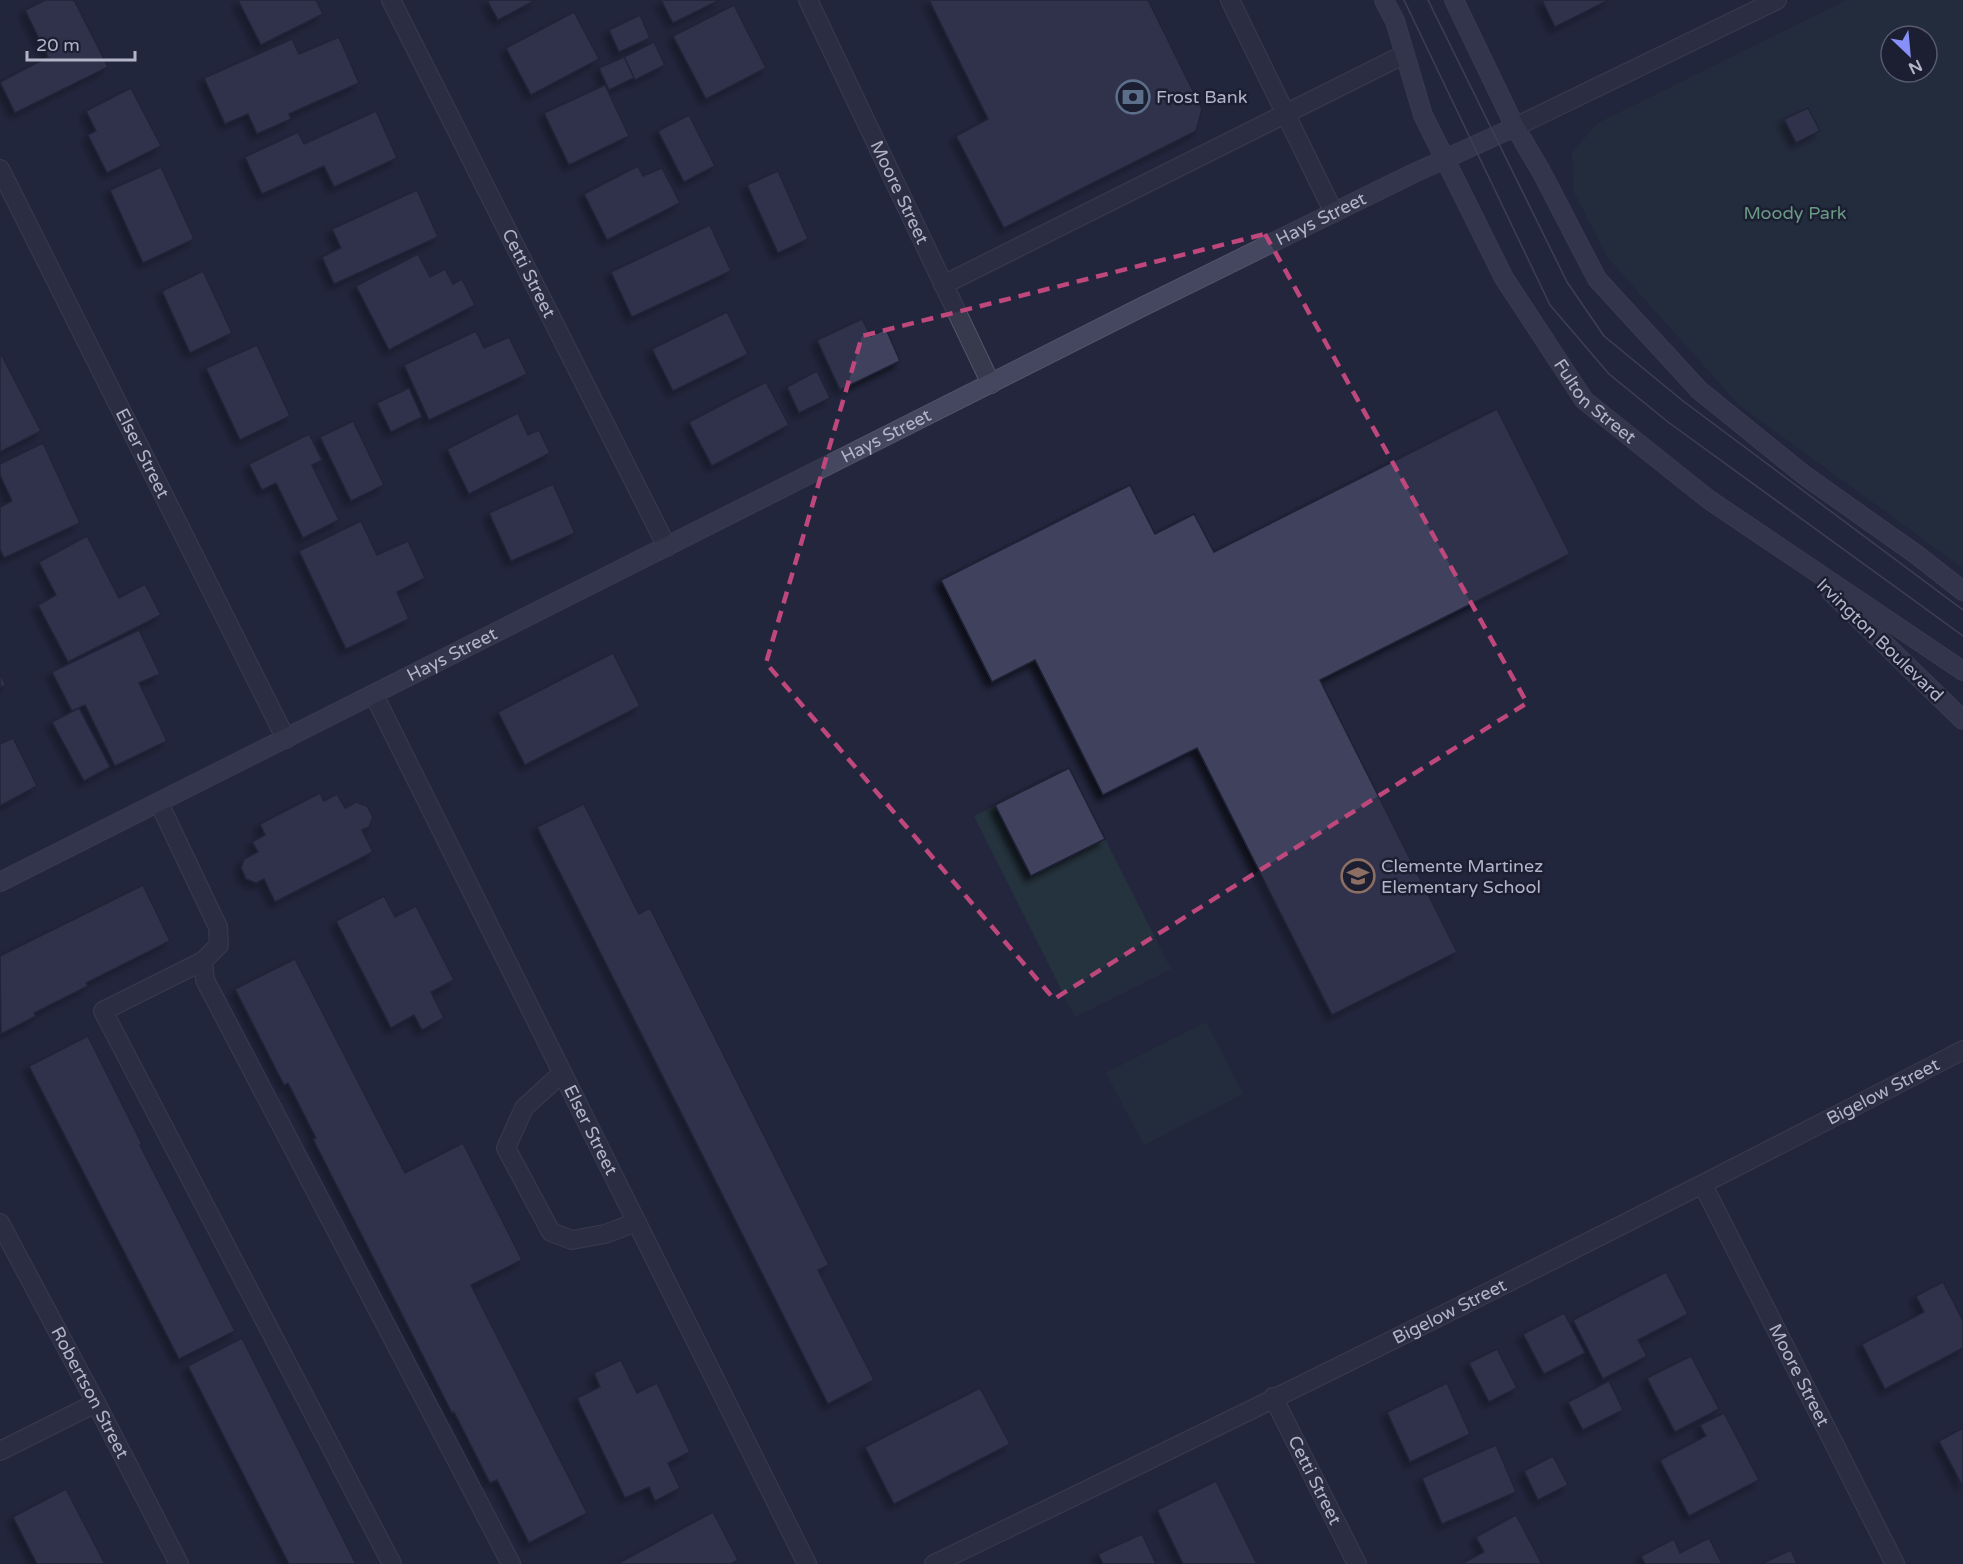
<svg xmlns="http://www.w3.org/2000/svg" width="1963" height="1564" font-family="'Varela Round',sans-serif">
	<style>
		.green { fill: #25333e; fill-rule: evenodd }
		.building { fill: #3f425d; stroke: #1e2034; stroke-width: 1.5; filter: url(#shadow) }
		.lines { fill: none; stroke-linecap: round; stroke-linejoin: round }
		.lane-casing { stroke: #525468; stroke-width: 20 }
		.street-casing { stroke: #525468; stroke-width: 20 }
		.secondary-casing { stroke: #525468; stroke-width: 20 }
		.lane { stroke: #37394d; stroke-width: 18 }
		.street { stroke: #37394d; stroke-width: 18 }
		.secondary { stroke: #454760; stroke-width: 18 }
		.tram { stroke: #595c74; stroke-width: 1.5 }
		.marked { fill: none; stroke: #be477c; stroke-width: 4.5; stroke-dasharray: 12 8; stroke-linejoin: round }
		.labels { text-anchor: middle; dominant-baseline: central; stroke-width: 5; stroke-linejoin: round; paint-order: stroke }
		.poi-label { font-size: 18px; fill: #b3b4c8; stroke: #1c1e32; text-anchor: start }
		.street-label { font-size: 18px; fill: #b3b4c8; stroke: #1c1e32 }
		.park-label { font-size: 18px; fill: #699a83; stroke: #1c1e32 }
	</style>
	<defs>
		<filter id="shadow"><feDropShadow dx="-5.5" dy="5.5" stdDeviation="3" flood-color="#0009"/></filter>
	</defs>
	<rect width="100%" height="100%" fill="#23263d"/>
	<!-- green -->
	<g class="green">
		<path d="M1847 0H1963V568L1739 405 1608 258 1574 192 1572 152 1598 123ZM1891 36H1927V72H1891Z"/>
		<path d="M1069 768 1171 969 1075 1017 974 816Z"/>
		<path d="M1206 1022 1243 1094 1144 1145 1106 1073Z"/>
	</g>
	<!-- building -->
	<g class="building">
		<path d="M45 0H74L108 67 15 113 0 82 48 57 25 10Z"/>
		<path d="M238 0H316L323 14 261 45Z"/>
		<path d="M487 0H536L498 20Z"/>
		<path d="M661 0H720L673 23Z"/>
		<path d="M929 0H1148L1202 109 1196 131 1004 228 956 136 988 119Z"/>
		<path d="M1542 0H1609L1555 27Z"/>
		<path d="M734 5 766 68 706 99 673 36Z"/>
		<path d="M574 12 599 59 531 95 506 48Z"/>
		<path d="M640 15 650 38 619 52 609 30Z"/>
		<path d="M339 37 359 83 289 114 291 119 257 134 248 114 225 124 204 78 292 39 299 54Z"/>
		<path d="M654 42 665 65 635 80 624 57Z"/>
		<path d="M624 57 634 78 609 90 599 68Z"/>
		<path d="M605 85 629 136 569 165 544 113Z"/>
		<path d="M131 88 161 146 107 173 88 135 96 131 86 111Z"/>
		<path d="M1808 108 1820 131 1796 143 1784 119Z"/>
		<path d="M376 111 397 158 334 187 324 166 262 194 245 157 298 132 304 144Z"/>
		<path d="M689 115 715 166 684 182 658 131Z"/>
		<path d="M638 166 643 176 662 168 680 203 607 240 584 194Z"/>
		<path d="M161 167 194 239 143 263 110 190Z"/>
		<path d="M778 171 808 239 778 253 747 185Z"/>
		<path d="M417 190 438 237 334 284 322 257 341 248 332 229Z"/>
		<path d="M710 225 731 271 632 317 611 272Z"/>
		<path d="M418 254 430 277 445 269 453 284 462 279 475 305 389 350 356 286Z"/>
		<path d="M203 271 232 333 190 353 162 291Z"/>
		<path d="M727 312 748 354 673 391 652 349Z"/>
		<path d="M862 319 871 336 886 329 900 361 840 390 817 340Z"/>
		<path d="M476 331 484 348 509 337 527 374 429 420 404 365Z"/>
		<path d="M257 345 290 416 240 440 206 368Z"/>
		<path d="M0 352 41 431 0 452Z"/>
		<path d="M817 371 830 398 799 413 787 387Z"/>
		<path d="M766 382 789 425 712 466 689 422Z"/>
		<path d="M409 388 422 417 391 432 377 403Z"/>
		<path d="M1497 409 1570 554 1320 680 1457 952 1332 1015 1197 748 1103 795 1035 660 992 682 941 580 1130 485 1155 534 1194 514 1214 552Z"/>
		<path d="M518 413 528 435 539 430 550 453 469 494 447 449Z"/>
		<path d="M353 421 384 485 351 501 320 437Z"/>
		<path d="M309 434 322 460 312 465 339 520 303 538 276 483 262 490 249 464Z"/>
		<path d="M43 443 80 523 4 558 0 549V507L12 501 0 475V464Z"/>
		<path d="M553 484 575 533 511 561 489 513Z"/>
		<path d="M361 521 377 555 408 541 425 578 397 592 409 619 346 649 299 551Z"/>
		<path d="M87 536 119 598 145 584 161 615 68 662 38 605 56 595 39 562Z"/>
		<path d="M139 630 160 674 139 683 167 741 115 766 85 705 72 711 52 672Z"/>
		<path d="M613 653 640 706 525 765 498 712Z"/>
		<path d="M0 673 6 685 0 688Z"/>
		<path d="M79 708 110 767 84 781 52 722Z"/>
		<path d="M13 738 37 786 0 806V744Z"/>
		<path d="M1069 768 1105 839 1031 876 995 805Z"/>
		<path d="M320 793 324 801 337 794 345 808 356 802 367 806 373 817 369 827 362 830 373 852 275 902 264 879 256 883 246 879 241 868 244 859 258 852 252 842 265 835 260 824Z"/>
		<path d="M584 804 639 914 650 908 829 1265 818 1270 874 1380 828 1404 537 827Z"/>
		<path d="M143 885 170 941 86 983 88 986 34 1013 36 1016 1 1034 0 956Z"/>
		<path d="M384 896 395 917 416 906 454 980 431 992 444 1018 422 1030 414 1015 391 1028 336 921Z"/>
		<path d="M295 959 405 1173 463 1143 522 1260 471 1285 587 1513 529 1543 497 1480 490 1483 454 1412 452 1413 313 1139 316 1138 288 1083 284 1085 235 989Z"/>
		<path d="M88 1036 142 1144 140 1145 235 1331 179 1359 29 1066Z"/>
		<path d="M1666 1272 1688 1314 1638 1340 1647 1356 1603 1379 1573 1320Z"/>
		<path d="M1943 1282 1963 1321V1348L1885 1389 1862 1344 1924 1312 1916 1296Z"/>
		<path d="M1564 1313 1585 1353 1544 1374 1523 1334Z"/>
		<path d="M242 1338 356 1564H289L188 1366Z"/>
		<path d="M1497 1349 1517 1388 1489 1402 1469 1363Z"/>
		<path d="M1691 1356 1719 1409 1675 1432 1647 1378Z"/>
		<path d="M621 1360 637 1393 657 1383 690 1452 668 1463 680 1488 655 1501 649 1487 625 1498 577 1398 600 1387 594 1373Z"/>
		<path d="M1609 1381 1623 1410 1583 1430 1568 1402Z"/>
		<path d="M1447 1383 1470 1434 1410 1462 1387 1412Z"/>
		<path d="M980 1388 1010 1444 894 1504 865 1447Z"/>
		<path d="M1724 1413 1759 1480 1689 1516 1660 1460 1706 1436 1700 1425Z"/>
		<path d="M1963 1428V1487L1939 1441Z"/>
		<path d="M1496 1445 1516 1492 1442 1524 1422 1478Z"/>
		<path d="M1553 1456 1568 1485 1538 1500 1524 1471Z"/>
		<path d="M1216 1481 1257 1564H1183L1157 1510Z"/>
		<path d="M66 1489 105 1564H37L13 1517Z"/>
		<path d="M713 1512 738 1560 731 1564H617Z"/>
		<path d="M1516 1515 1542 1564H1461L1484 1552 1476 1537Z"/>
		<path d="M1142 1534 1156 1564H1103L1098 1554Z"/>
		<path d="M1709 1538 1722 1564H1645L1641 1556 1674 1539 1680 1553Z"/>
		<path d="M1791 1550 1797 1564H1761Z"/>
	</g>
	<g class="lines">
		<defs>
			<g id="lane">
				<path d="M1230 0 1334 213"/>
				<path d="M943 285 1405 54"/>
				<path d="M159 803 218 927 219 945 203 961 205 980 511 1564"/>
				<path d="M203 961 103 1011 392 1564"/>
				<path d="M562 1073 524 1108 506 1148 551 1232 572 1240 605 1234 637 1222"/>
			</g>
			<g id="street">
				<path id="s1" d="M391 0 667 547"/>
				<path id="s2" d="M808 0 991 384"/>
				<path d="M1515 127 1777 0"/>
				<path id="s3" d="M0 169 286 739"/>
				<path id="s4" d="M374 695 807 1564"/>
				<path id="s5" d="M1703 1185 1895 1564"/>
				<path id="s6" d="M0 1223 96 1403 179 1564"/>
				<path id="s7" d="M1273 1397 1357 1564"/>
				<path d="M0 1451 96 1403"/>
				<path id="s8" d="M934 1564C1279 1398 1623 1227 1963 1050"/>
			</g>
			<g id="secondary">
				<path id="s9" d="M1384 0 1395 21 1423 115 1504 278 1584 400 1708 499 1963 671"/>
				<path d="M1454 0 1515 127 1542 173 1597 279 1699 390 1804 475 1917 555 1963 591"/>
				<path d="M1831 592 1963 720"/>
				<path id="s10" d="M0 882 1142 307 1412 174 1515 127"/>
			</g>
		</defs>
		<!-- lane casing -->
		<use href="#lane" class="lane-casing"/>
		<!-- street casing -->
		<use href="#street" class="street-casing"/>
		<!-- secondary casing -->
		<use href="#secondary" class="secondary-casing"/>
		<!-- lane -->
		<use href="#lane" class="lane"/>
		<!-- street -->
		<use href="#street" class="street"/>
		<!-- secondary -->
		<use href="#secondary" class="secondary"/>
		<!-- tram -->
		<g class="tram">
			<path d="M1404 0 1550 305 1609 374 1668 422 1963 636"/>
			<path d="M1428 0 1567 282 1604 336 1683 401 1963 610"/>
		</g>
	</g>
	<!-- marked area -->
	<path d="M0 0H1963V1564H0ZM1265 234 1527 703 1054 999 766 663 862 336Z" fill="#23263d" fill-opacity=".55" fill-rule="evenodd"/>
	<path class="marked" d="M1265 234 1527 703 1054 999 766 663 862 336Z"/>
	<!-- icons -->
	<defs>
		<symbol id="bank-ring" viewBox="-11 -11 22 22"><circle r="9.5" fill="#1c1e32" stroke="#5c6f8a" stroke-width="1.5"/><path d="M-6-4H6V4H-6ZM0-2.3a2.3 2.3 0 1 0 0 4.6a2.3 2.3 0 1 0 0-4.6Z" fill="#5c6f8a"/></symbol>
		<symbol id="school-ring" viewBox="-11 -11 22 22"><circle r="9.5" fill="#1c1e32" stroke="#8d6e63" stroke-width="1.5"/><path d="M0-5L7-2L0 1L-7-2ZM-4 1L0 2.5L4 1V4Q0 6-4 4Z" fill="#8d6e63"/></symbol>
	</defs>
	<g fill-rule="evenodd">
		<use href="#bank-ring" x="1114" y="78" width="38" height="38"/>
		<use href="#school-ring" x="1339" y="857" width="38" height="38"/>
	</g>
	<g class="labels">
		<!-- poi labels -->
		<g class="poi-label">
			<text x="1156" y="97">Frost Bank</text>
			<text x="1381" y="866">Clemente Martinez<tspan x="1381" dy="21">Elementary School</tspan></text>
		</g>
		<!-- street labels -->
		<g class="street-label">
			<text stroke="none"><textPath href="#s2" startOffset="213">Moore Street</textPath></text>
			<text stroke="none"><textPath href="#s10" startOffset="1478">Hays Street</textPath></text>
			<text stroke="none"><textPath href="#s1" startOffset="306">Cetti Street</textPath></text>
			<text stroke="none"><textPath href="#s9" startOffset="458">Fulton Street</textPath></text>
			<text stroke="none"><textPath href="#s10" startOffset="992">Hays Street</textPath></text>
			<text stroke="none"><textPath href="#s3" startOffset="318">Elser Street</textPath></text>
			<text transform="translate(1880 640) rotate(44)">Irvington Boulevard</text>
			<text stroke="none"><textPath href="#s10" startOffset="506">Hays Street</textPath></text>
			<text stroke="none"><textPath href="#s8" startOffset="1060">Bigelow Street</textPath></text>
			<text stroke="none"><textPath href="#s4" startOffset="486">Elser Street</textPath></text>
			<text stroke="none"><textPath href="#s8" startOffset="574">Bigelow Street</textPath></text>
			<text stroke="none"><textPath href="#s5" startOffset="213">Moore Street</textPath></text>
			<text stroke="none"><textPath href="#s6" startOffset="192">Robertson Street</textPath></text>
			<text stroke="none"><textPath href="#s7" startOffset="93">Cetti Street</textPath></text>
		</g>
		<!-- park labels -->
		<g class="park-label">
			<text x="1795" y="213">Moody Park</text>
		</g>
	</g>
	<!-- north arrow -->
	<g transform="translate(1909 54) rotate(154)"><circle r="28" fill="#1c1e32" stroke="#585a6e" stroke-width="1.5"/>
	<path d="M0-4.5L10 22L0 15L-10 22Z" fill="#8790f9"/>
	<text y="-9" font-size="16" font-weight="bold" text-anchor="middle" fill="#b3b4c8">N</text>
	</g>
	<!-- scale -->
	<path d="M27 51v9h108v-9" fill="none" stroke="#b3b4c8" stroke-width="3"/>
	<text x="36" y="51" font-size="18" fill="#b3b4c8" stroke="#1c1e32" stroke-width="4.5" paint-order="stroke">20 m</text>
</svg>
